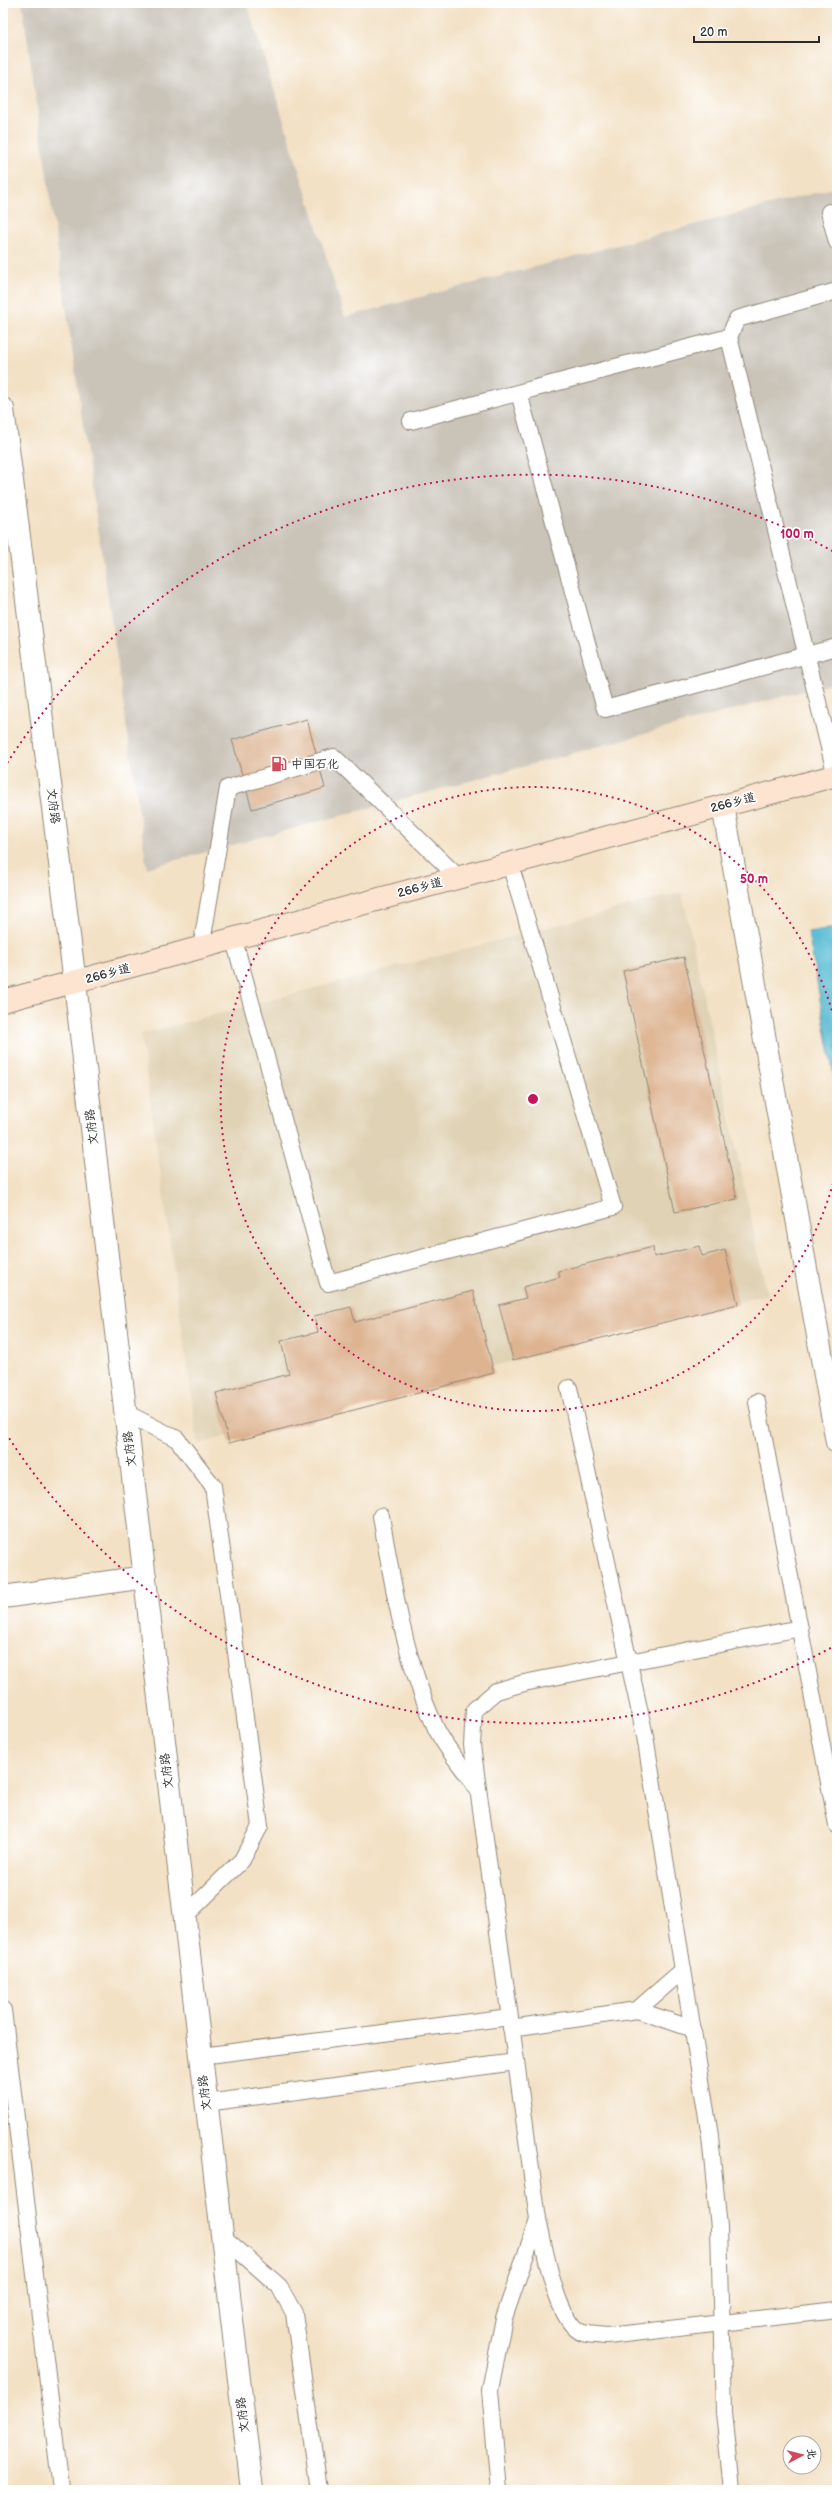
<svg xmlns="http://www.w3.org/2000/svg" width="840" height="2493" font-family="'Balsamiq Sans','LXGW WenKai TC',sans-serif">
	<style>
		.built { fill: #e0d2b4 }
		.industrial { fill: #c9c3b8 }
		.water { fill: #53b9d2; stroke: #3f727e }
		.building { fill: #ddb390 }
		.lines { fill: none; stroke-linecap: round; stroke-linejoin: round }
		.service-casing { stroke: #8f8678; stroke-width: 18 }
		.minor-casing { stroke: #8f8678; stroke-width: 24 }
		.tertiary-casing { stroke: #8f8678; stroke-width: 24 }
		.secondary-casing { stroke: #8f8678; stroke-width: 24 }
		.service { stroke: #fff; stroke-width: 16 }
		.minor { stroke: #fff; stroke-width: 22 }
		.tertiary { stroke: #fff; stroke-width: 22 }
		.secondary { stroke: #fde4d1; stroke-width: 22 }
		.ring { fill: none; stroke: #c2185b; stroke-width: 2; stroke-dasharray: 2 4 }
		.labels { text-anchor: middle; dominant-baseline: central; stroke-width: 3.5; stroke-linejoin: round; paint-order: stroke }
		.poi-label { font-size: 12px; fill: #2b2b2b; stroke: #fff; text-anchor: start }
		.street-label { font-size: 12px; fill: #2b2b2b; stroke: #fff }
		.centre { fill: #c2185b; stroke: #fff; stroke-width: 2 }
		.ring-label { font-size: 12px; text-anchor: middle; font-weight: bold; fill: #c2185b; stroke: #fff; stroke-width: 3.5; stroke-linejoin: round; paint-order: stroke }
	</style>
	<rect width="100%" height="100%" fill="#fff"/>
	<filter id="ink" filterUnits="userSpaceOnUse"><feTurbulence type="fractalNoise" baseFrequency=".025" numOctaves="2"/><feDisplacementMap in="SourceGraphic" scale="8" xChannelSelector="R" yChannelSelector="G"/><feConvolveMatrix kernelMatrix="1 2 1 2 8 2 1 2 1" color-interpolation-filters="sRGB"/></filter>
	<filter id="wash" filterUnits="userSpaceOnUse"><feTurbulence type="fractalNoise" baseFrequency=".012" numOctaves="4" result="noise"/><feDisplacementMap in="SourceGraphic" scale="16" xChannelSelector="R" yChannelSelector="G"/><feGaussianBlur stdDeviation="0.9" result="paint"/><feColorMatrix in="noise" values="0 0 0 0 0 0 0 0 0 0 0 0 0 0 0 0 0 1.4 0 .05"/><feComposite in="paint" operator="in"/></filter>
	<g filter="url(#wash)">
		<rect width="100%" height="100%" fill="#f3e1c5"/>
		<!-- built -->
		<path class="built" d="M682 892 767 1294 198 1444 141 1034Z"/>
		<!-- industrial -->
		<path class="industrial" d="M22 3H247L345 317 837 187V682L147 868Z"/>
		<!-- water -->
		<path class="water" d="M837 928V1093L808 932Z"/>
		<g id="blocks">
			<!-- building -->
			<g class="building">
				<path d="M307 719 325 788 252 809 232 740Z"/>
				<path d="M684 957 737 1199 675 1212 623 971Z"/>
				<path d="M699 1246 702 1256 725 1250 738 1304 513 1360 499 1305 526 1298 523 1287 560 1277 558 1271 653 1247 654 1257Z"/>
				<path d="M473 1291 494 1373 229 1443 216 1393 289 1374 281 1341 318 1332 314 1316 351 1307 355 1322Z"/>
			</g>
		</g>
	</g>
	<g filter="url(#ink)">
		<use href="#blocks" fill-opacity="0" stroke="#8f8678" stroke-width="1"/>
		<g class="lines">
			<defs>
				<g id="service">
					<path d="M829 212 837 242"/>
					<path d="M729 337 836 776"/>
					<path d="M519 393 605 709 837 647"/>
					<path d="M411 421 729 337 737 319 837 291"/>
					<path d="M234 940 328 1283 613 1207 510 864"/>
					<path d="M201 948 228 788 334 757 459 878"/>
					<path d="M569 1388 645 1736 710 2136 719 2228 724 2412 732 2490"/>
					<path d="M757 1402 837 1825"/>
					<path d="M126 1413 177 1439 213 1486 260 1826 242 1860 184 1917"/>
					<path d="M381 1516C393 1587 405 1660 435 1726 444 1747 463 1767 476 1787"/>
					<path d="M800 1628 524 1683 496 1691 474 1710 472 1745 538 2219C544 2244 556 2324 583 2333 590 2335 599 2335 607 2336L837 2310"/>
					<path d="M3 2010 61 2490"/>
					<path d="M637 2010 693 2029"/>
					<path d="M511 2028 637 2010 683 1970"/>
					<path d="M201 2056 510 2017"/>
					<path d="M206 2103 516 2062"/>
					<path d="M222 2236 279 2286 294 2313 319 2490"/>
					<path d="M499 2490 490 2390 504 2318 538 2219"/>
				</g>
				<g id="minor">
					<path d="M723 806 837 1442"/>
					<path d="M3 1597 145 1577"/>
				</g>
				<path id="tertiary" d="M3 409 75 983 252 2490"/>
				<path id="secondary" d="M3 1001 837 775"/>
			</defs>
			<!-- service casing -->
			<use href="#service" class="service-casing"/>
			<!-- minor casing -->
			<use href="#minor" class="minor-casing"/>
			<!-- tertiary casing -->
			<use href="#tertiary" class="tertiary-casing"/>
			<!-- secondary casing -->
			<use href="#secondary" class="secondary-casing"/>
			<!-- service -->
			<use href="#service" class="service"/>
			<!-- minor -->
			<use href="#minor" class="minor"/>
			<!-- tertiary -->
			<use href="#tertiary" class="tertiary"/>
			<!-- secondary -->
			<use href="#secondary" class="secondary"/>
		</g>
	</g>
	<!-- distance rings -->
	<g class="ring">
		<path d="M836 1172A312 312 0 1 1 836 1026"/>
		<path d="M836 1645A624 624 0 0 1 4 1430M4 768A624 624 0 0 1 836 553"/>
	</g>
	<!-- icons -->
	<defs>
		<symbol id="fuel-bare" viewBox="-9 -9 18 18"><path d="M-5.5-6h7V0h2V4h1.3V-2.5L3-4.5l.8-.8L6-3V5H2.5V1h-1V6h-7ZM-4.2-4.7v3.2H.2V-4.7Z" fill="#d1495b" stroke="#fff" stroke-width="2.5" paint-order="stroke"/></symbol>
	</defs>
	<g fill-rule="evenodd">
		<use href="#fuel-bare" x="268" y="753" width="22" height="22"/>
	</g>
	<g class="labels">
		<!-- poi labels -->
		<g class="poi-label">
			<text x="291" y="764">中国石化</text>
		</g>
		<!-- street labels -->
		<g class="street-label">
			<text transform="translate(733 803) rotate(-15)">266乡道</text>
			<text transform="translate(53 806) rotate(83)">文府路</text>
			<text transform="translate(420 888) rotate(-15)">266乡道</text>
			<text transform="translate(108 974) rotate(-15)">266乡道</text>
			<text transform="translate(92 1127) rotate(-97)">文府路</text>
			<text transform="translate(130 1449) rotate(-97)">文府路</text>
			<text transform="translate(167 1771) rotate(-97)">文府路</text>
			<text transform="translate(205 2093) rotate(-97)">文府路</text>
			<text transform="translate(243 2415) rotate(-97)">文府路</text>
		</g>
	</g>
	<circle cx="533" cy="1099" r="6" class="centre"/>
	<g class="ring-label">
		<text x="797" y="538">100 m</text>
		<text x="754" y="883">50 m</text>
	</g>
	<!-- margin -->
	<rect width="840" height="2493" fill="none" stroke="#fff" stroke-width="16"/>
	<!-- north arrow -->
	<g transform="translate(802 2455) rotate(83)"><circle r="19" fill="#ffffff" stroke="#aaaaaa"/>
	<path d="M0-3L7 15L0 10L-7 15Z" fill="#d1495b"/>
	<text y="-6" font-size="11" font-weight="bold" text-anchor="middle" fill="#2b2b2b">北</text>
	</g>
	<!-- scale -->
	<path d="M694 36v6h125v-6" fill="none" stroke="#2b2b2b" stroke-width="2"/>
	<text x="700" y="36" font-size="12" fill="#2b2b2b" stroke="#ffffff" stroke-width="3" paint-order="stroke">20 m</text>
</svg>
